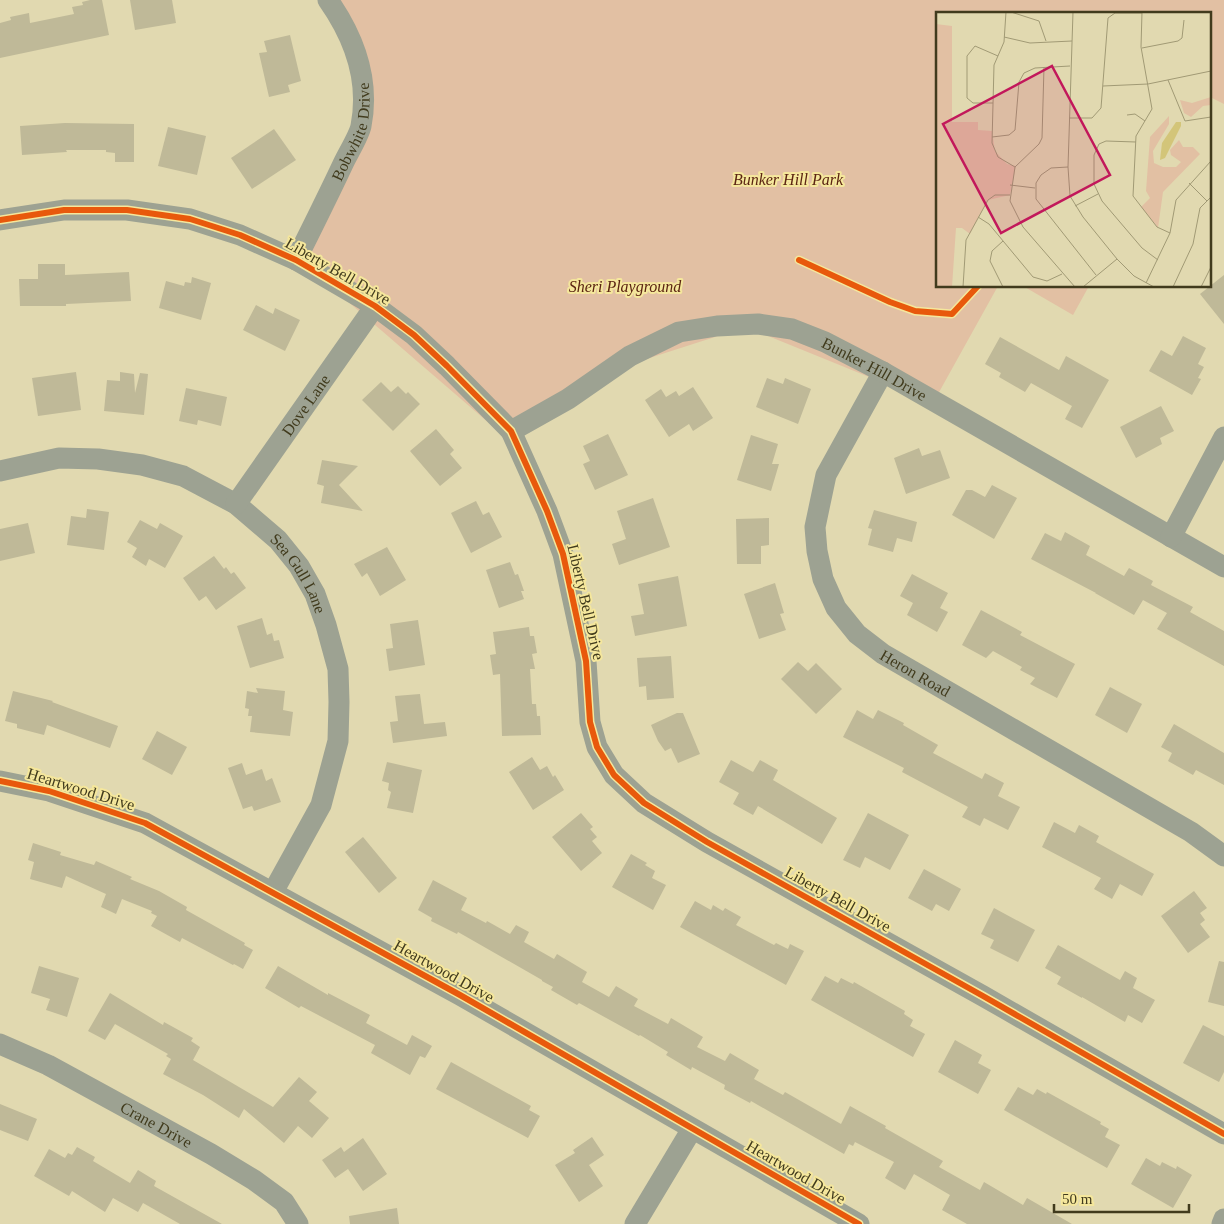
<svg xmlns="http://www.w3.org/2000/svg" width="1224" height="1224" font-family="Georgia,serif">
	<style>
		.green { fill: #e2c0a3 }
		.building { fill: #bfb998 }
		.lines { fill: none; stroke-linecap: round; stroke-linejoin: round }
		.minor { stroke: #9da292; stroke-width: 21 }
		.cycleway-casing { stroke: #f5e79c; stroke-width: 9 }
		.cycleway { stroke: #e8590c; stroke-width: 6 }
		.labels { text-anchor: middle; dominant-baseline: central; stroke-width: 4; stroke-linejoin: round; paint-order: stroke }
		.street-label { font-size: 16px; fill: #413b1d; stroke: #f5e79c }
		.park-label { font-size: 16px; font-style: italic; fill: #5b2412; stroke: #f5e79c }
		.inset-road { fill: none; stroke: #a19a75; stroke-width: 1 }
		.view { fill: #c2185b; fill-opacity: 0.15; stroke: #c2185b; stroke-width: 2.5 }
		.inset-edge { fill: none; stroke: #413b1d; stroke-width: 2.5 }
	</style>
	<rect width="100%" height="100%" fill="#e1d9b0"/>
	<!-- green -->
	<g class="green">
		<path d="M322 0H1224V104L1210 97V14H938V286H998L933 403 746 327 578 381 512 443 295 256 353 125V44Z"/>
		<path d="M1023 286H1089L1073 315Z"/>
	</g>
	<!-- building -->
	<g class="building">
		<path d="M90 0H102L109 35 0 58V23L11 20 10 17 29 13 30 23 74 14 72 7 83 5 82 2Z"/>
		<path d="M130 0H172L176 23 135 30Z"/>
		<path d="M290 35 301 81 288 85 290 92 269 97 259 53 267 52 264 41Z"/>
		<path d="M65 123 134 124V162H115V153L106 152V150H66L67 152 22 155 20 126Z"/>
		<path d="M168 127 206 136 197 175 158 166Z"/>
		<path d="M274 129 296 160 252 189 231 158Z"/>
		<path d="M38 264H65V275L129 272 131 301 66 304V306H20L19 279H38Z"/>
		<path d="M1224 275V324L1200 294Z"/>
		<path d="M192 277 211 283 201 320 159 308 166 281 184 286 185 282 191 283Z"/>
		<path d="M256 305 273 314 275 308 300 320 285 351 243 330Z"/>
		<path d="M1183 336 1206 348 1198 364 1204 367 1198 378 1201 379 1192 395 1149 371 1161 350 1172 356Z"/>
		<path d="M1000 337 1059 370 1066 356 1109 380 1082 428 1065 419 1072 406 1031 383 1025 392 999 377 1001 373 985 364Z"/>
		<path d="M76 372 81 410 38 416 32 378Z"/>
		<path d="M120 372 134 374 135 393 140 373 148 374 144 415 104 411 107 380 120 381Z"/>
		<path d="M767 378 783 384 785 378 811 389 798 424 756 407Z"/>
		<path d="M381 382 391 392 398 386 406 394 408 392 420 404 393 431 362 400Z"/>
		<path d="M693 387 713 418 693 431 689 424 669 437 645 400 661 389 666 397 676 391 679 396Z"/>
		<path d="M186 388 227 397 221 426 198 420 197 425 179 421Z"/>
		<path d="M1161 406 1174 431 1160 438 1162 444 1136 458 1120 427Z"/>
		<path d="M436 429 454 450 450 454 462 468 440 486 410 451Z"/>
		<path d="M608 434 628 475 595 490 583 464 590 461 583 446Z"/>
		<path d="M751 435 778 444 772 464H779L771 491 737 480Z"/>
		<path d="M919 448 922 456 940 450 950 478 906 494 894 458Z"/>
		<path d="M322 460 358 466 339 485 363 511 321 503 324 486 317 484Z"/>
		<path d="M992 485 1017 498 994 539 952 515 966 490H972L985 497Z"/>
		<path d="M653 498 670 547 619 565 612 544 626 539 617 511Z"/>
		<path d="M476 501 483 515 489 512 502 537 471 553 451 513Z"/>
		<path d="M87 509 109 512 104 550 67 545 71 516 86 518Z"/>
		<path d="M874 510 917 522 912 542 897 538 893 552 868 545 872 529 868 528Z"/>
		<path d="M769 518V545L761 546V564H737L736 519Z"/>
		<path d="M140 520 157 529 160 523 183 536 165 568 149 559 146 566 132 557 137 548 127 542Z"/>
		<path d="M28 523 35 553 0 561V529Z"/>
		<path d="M1065 532 1090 546 1086 555 1124 576 1129 568 1153 581 1151 585 1193 607 1190 612 1224 631V666L1157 629 1167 613 1143 600 1134 615 1095 593H1096L1031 559 1045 533 1061 541Z"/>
		<path d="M387 547 406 580 380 596 367 573 362 577 354 564Z"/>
		<path d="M214 556 224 569 226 567 231 574 234 572 246 588 216 610 206 596 199 601 183 578Z"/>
		<path d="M510 562 515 575 518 574 524 591H521L524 599 499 608 486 570Z"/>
		<path d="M912 574 948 593 940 608 948 612 937 632 907 615 913 603 900 596Z"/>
		<path d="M678 576 687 626 635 636 631 616 644 614 638 584Z"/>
		<path d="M775 583 784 613 780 614 786 630 759 639 744 594Z"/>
		<path d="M981 610 1022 632 1020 635 1075 664 1057 698 1030 684 1035 678 1020 670 1022 667 993 651 986 658 962 645Z"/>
		<path d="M262 618 267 635 272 633 274 641 279 640 284 658 250 668 237 626Z"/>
		<path d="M418 620 425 665 389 671 386 649 393 648 390 624Z"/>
		<path d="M529 627 530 636H534L537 653 532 654 535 669H530L532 704H536L537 716H540L541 735 502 736 500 674 493 675 490 655 496 654 493 632Z"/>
		<path d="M671 656 674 698 647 700 646 686 639 687 637 658Z"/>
		<path d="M798 662 808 671 816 663 842 689 816 714 781 679Z"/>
		<path d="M1110 687 1142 704 1127 733 1095 715Z"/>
		<path d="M256 688 285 691 283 710 293 712 290 736 250 732 252 716H248L249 709 245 708 247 691 258 693Z"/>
		<path d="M13 691 53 701 52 702 118 726 110 748 47 725 44 735 17 728V724L5 721Z"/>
		<path d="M420 694 424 724 445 722 447 736 393 743 390 722 398 721 395 696Z"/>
		<path d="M857 710 873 719 878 710 904 723 903 725 938 745 933 753 982 779 985 773 1004 783 998 796 1020 807 1008 830 984 818 980 826 962 817 968 807 902 772 904 768 843 737Z"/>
		<path d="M677 713H683L700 754 678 763 671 748 665 751 658 741 651 725Z"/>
		<path d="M1174 724 1224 753V785L1196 770 1193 775 1168 761 1172 753 1161 747Z"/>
		<path d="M157 731 187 747 172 775 142 759Z"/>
		<path d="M532 757 540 770 547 766 553 777 555 775 564 790 533 810 509 772Z"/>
		<path d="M731 760 753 772 760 760 778 770 773 780 837 818 822 844 758 806 753 815 733 804 739 793 719 782Z"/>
		<path d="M387 762 422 770 413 813 387 808 391 792 388 790 389 783 382 781Z"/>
		<path d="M242 763 246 775 262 769 266 781 272 778 281 802 254 811 252 806 243 809 228 768Z"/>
		<path d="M581 813 593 827 590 829 597 837 592 841 602 853 581 871 552 837Z"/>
		<path d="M868 813 909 835 890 870 865 857 860 868 843 860Z"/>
		<path d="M1054 822 1075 833 1079 825 1099 836 1096 842 1154 874 1142 896 1120 884 1112 899 1094 889 1101 878 1042 847Z"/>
		<path d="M363 837 397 878 379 893 345 852Z"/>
		<path d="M33 843 61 852 60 855 94 865 96 861 132 877 130 879 159 891 187 907 186 910 245 943 244 945 253 950 243 969 234 964 233 965 182 938 180 942 151 926 157 916 151 913 152 911 122 899 116 914 101 907 106 894 66 876 62 888 30 879 34 862 28 860Z"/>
		<path d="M631 854 647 863 645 865 655 871 652 878 666 885 653 910 612 887Z"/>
		<path d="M924 869 961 889 949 911 936 904 932 911 908 898Z"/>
		<path d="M433 880 467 898 461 910 486 923 487 921 510 934 516 925 529 932 524 942 554 959 557 954 587 972 582 982 609 997 616 986 638 999 634 1006 668 1024 671 1018 703 1037 697 1047 725 1061 730 1053 759 1070 754 1079 783 1095 785 1092 841 1124 850 1106 886 1126 885 1128 943 1161 939 1167 980 1190 984 1182 1023 1205 1027 1198 1072 1224H967L942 1210 950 1195 914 1174 905 1190 885 1178 894 1162 855 1142 853 1146 849 1144 844 1154 751 1101 750 1103 724 1089 725 1085 692 1067 691 1070 666 1055 668 1052 640 1035 639 1036 579 1003 577 1005 551 990 553 987 542 981V980L458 932 457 934 431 921 432 918 418 910Z"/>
		<path d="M1194 891 1207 908 1200 913 1205 920 1200 924 1210 937 1188 953 1161 916Z"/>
		<path d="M695 901 711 910 713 905 723 911 725 908 741 917 736 925 774 945 776 943 788 949 790 944 804 951 786 985 680 927Z"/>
		<path d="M994 908 1035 930 1018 962 990 948 994 940 981 934Z"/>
		<path d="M1058 945 1120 980 1125 971 1137 978 1133 988 1155 1000 1142 1023 1128 1015 1125 1022 1082 997V998L1057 984 1061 977 1045 968Z"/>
		<path d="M1219 961 1224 962V1006L1208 1002Z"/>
		<path d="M39 966 79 978 67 1017 46 1010 50 999 31 993Z"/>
		<path d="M278 966 328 995V993L370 1015 366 1023 407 1045 412 1035 432 1046 425 1058 420 1056 410 1075 371 1053 375 1045 301 1006 299 1008 265 988Z"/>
		<path d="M825 976 838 983 841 978 853 984 854 982 905 1011 904 1014 913 1020 910 1026 925 1034 913 1057 811 1000Z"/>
		<path d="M110 993 163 1025 164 1022 193 1038 191 1041 200 1047 193 1060 273 1107 299 1077 317 1092 309 1101 329 1118 312 1138 298 1126 284 1143 244 1109 239 1118 203 1095 163 1074 171 1059 166 1056 168 1054 115 1024 105 1040 88 1031Z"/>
		<path d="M1203 1025 1224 1036V1072L1219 1082 1183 1063Z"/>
		<path d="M955 1040 982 1055 978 1063 991 1070 978 1094 938 1072Z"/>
		<path d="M451 1062 531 1106 529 1110 540 1116 528 1138 436 1089Z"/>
		<path d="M1018 1087 1033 1095 1037 1089 1046 1094 1047 1092 1101 1122 1100 1124 1109 1129 1105 1137 1120 1145 1107 1168 1004 1110Z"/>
		<path d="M0 1104 37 1119 28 1141 0 1130Z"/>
		<path d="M592 1137 604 1155 589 1165 603 1186 579 1202 555 1165 575 1153 573 1150Z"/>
		<path d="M363 1138 387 1174 363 1191 348 1169 335 1178 322 1160 341 1147 344 1152Z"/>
		<path d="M77 1147 95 1157 93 1161 130 1183 138 1170 156 1181 154 1186 222 1224H180L143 1203 138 1212 113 1198 105 1212 72 1191 69 1196 34 1176 49 1149 65 1158 68 1153 72 1155Z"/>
		<path d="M1146 1158 1160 1166 1162 1162 1176 1169 1177 1166 1192 1175 1173 1208 1131 1184Z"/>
		<path d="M397 1208 399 1224H350L349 1216Z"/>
	</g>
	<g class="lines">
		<!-- minor -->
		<g class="minor">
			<path d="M0 220 64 210H127L190 219 240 235 296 260 375 306 414 335 447 366 511 431 547 511 563 554 586 661 590 722 597 747 614 775 644 803 707 842 983 996 1224 1134"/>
			<path id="s1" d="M296 260C312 228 328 196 343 164 348 153 359 136 361 126 370 80 354 37 328 0"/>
			<path id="s2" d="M883 372 826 475 815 527 817 551 823 579 836 608 857 634 883 654 1191 832 1224 856"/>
			<path id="s3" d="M511 431 568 399 630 356 679 332 717 326 758 324 792 329 825 342 883 372 1224 567"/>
			<path id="s4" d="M0 471 59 458 98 459 142 465 183 476 236 504 278 540 299 566 315 594 326 625 338 669 339 702 338 741 321 805 273 892"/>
			<path id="s5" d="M236 504 375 306"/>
			<path d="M1171 537 1224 437"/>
			<path d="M0 781 49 791 145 823 460 995 859 1224"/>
			<path id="s6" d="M0 1044 48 1065 211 1154 254 1180 284 1202 298 1224"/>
			<path d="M635 1224 692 1129"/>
			<path d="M1222 1224 1224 1219"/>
		</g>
		<defs>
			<g id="cycleway">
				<path d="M0 220 64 210H127L190 219 240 235 296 260 375 306 414 335 447 366 511 431 547 511 563 554 586 661 590 722 597 747 614 775 644 803 707 842 983 996 1224 1134"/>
				<path d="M799 260 890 302 915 311 952 314 978 286"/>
				<path d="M0 781 49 791 145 823 460 995 859 1224"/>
			</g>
		</defs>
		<!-- cycleway casing -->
		<use href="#cycleway" class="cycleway-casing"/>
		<!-- cycleway -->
		<use href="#cycleway" class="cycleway"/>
	</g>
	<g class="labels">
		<!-- street labels -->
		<g class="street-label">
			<text stroke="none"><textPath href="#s1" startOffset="141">Bobwhite Drive</textPath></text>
			<text transform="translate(338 271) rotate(30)">Liberty Bell Drive</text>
			<text stroke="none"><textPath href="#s3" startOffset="401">Bunker Hill Drive</textPath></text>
			<text stroke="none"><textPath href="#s5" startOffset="121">Dove Lane</textPath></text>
			<text stroke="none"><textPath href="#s4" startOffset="341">Sea Gull Lane</textPath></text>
			<text transform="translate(586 602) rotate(77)">Liberty Bell Drive</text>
			<text stroke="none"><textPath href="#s2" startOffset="359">Heron Road</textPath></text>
			<text transform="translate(81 789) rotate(17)">Heartwood Drive</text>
			<text transform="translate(838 899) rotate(29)">Liberty Bell Drive</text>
			<text transform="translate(444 971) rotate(29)">Heartwood Drive</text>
			<text stroke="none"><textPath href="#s6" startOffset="176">Crane Drive</textPath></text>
			<text transform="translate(796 1172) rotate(30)">Heartwood Drive</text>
		</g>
		<!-- park labels -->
		<g class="park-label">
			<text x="788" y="179">Bunker Hill Park</text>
			<text x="625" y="286">Sheri Playground</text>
		</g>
	</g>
	<!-- overview -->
	<g transform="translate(936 12)">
		<rect width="275" height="275" fill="#e1d9b0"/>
		<path d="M0 12 16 14V110H42V118L56 119 59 139 71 152 80 154 74 183 52 188 34 222 26 216H20L16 275H0ZM275 85V93L267 94 255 105 248 101 244 88 256 91ZM233 104V112L217 139 218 151 227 155H240L245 150 235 143 234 138 243 128 247 135H257L264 142 227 180 222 216 205 195 214 186 210 179 214 125Z" fill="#e2c0a3"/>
		<path d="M240 110H245V114L229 146 224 148 226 131Z" fill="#d3c579"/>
		<path class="inset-road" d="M70 0 68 30 58 53 56 131 62 145 79 155M75 0 103 9 110 29M137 0 132 155 134 184 147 205 181 247 198 264 218 275M206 0 205 35 216 97 200 124 197 184 221 215 234 221M68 25 94 31 136 29M206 36 242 29 246 26 248 8M108 55 106 126 103 132 79 155 74 189 87 215 139 275M232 68 249 109 275 105M167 74 212 72 275 59M57 91H37L31 86V44L39 34 62 44M191 103 199 102 209 109M133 106H156L165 96 172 6 179 1H206M56 125 73 123 79 118 83 70 88 61 99 56 134 54M200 130 170 129 163 132 158 143V172L166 189 206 236 222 248M132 155 115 156 105 163 100 171V187L160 263M253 171 271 189M74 173 99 176M139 194 162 182M42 205 53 212 97 265 111 269 126 262M67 229 56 239 54 249 67 275M210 271 234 221 240 188 275 149M27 275 30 228 52 188 59 183H74M147 275 181 247M237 275 257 232 264 196 275 185M265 275 275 255"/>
		<path class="view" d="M116 54 174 163 65 221 7 112Z"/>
		<rect width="275" height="275" class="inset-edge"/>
	</g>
	<!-- scale -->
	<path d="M1054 1204v8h135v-8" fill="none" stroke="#413b1d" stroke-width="2.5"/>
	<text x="1062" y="1204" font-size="15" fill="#413b1d" stroke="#f5e79c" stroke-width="4" paint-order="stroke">50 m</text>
</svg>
